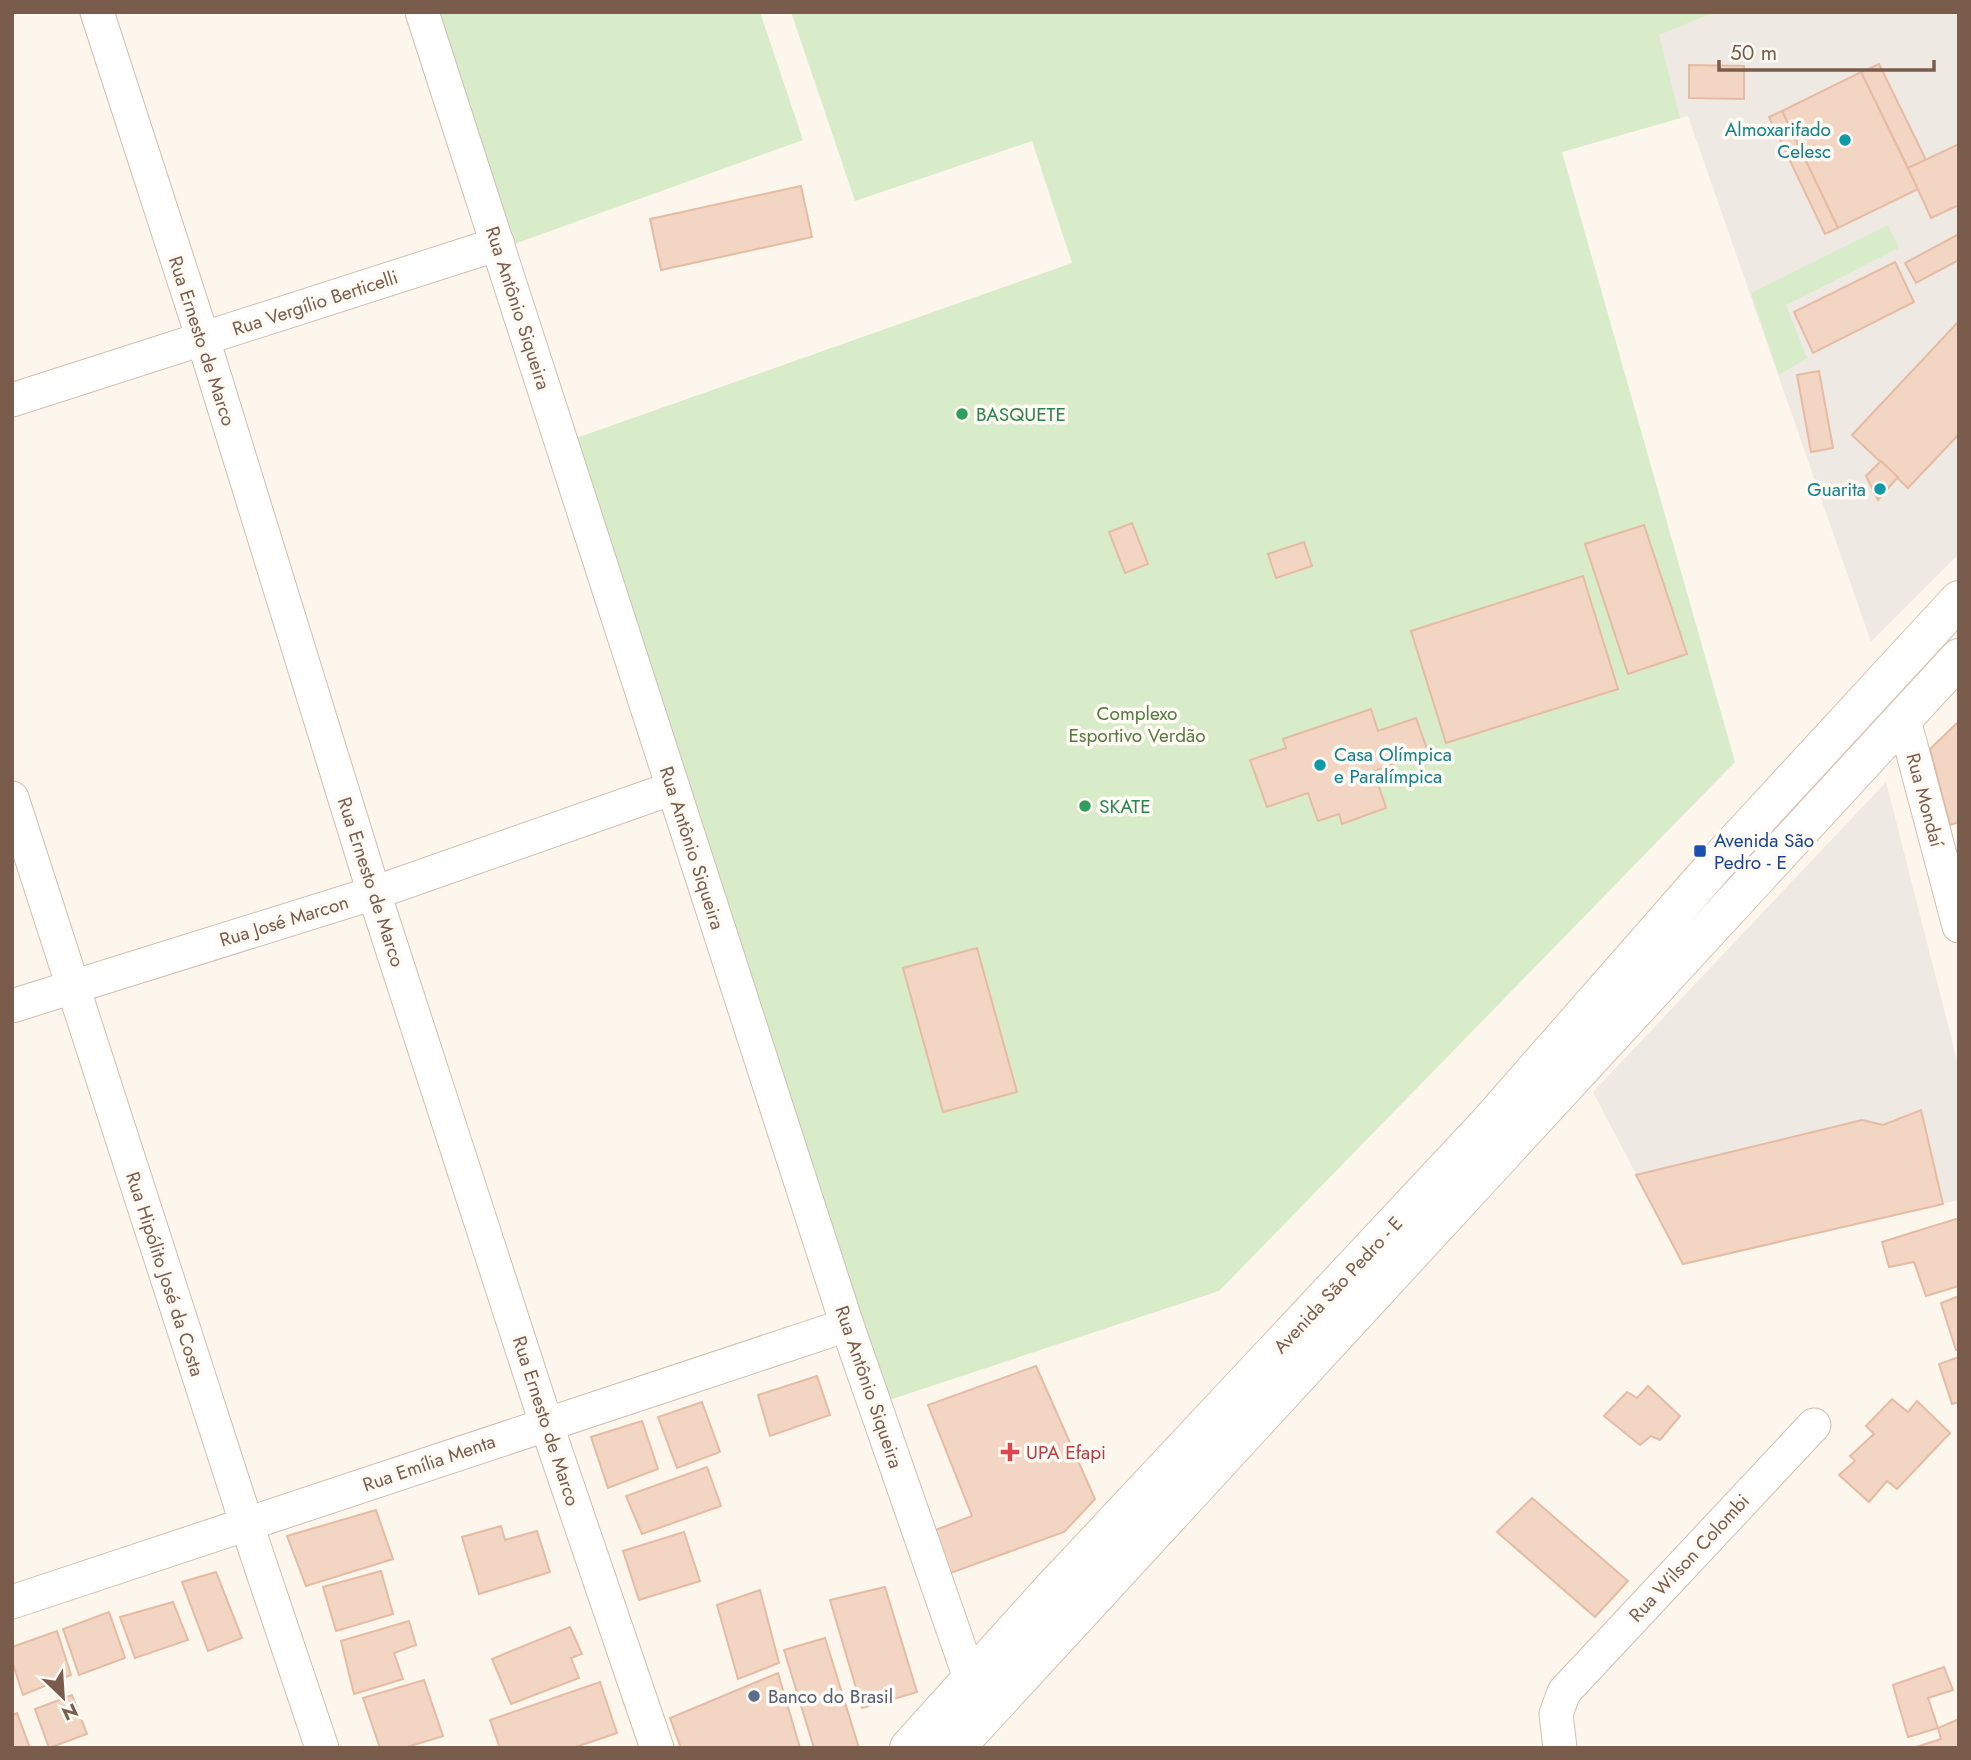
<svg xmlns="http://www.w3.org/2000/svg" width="1971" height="1760" font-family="Jost,sans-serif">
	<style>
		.industrial { fill: #efe9e4 }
		.green { fill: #d8ecc9 }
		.building { fill: #f3d5c3; stroke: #e6bba3; stroke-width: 2 }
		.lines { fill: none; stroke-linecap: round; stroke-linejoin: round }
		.minor-casing { stroke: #d1beb0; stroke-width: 35 }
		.secondary-casing { stroke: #d6c0b0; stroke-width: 40 }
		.minor { stroke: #fff; stroke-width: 33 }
		.secondary { stroke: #fff; stroke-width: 38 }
		.culture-dot { fill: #0f9aa8; stroke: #fffaf3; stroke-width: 2.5 }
		.leisure-dot { fill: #2e9e5b; stroke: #fffaf3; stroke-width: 2.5 }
		.transit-dot { fill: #1a4fb4; stroke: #fffaf3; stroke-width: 2.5 }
		.health-dot { fill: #e0444e; stroke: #fffaf3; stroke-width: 2.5 }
		.service-dot { fill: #5c6f8a; stroke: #fffaf3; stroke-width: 2.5 }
		.labels { text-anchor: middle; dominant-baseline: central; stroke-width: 7; stroke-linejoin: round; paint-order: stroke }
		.culture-label { font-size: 19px; fill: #0d838f; stroke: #fffaf3; text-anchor: end }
		.street-label { font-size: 19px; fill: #7a5c4d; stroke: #fffaf3 }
		.leisure-label { font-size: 19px; fill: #27864d; stroke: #fffaf3; text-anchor: start }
		.park-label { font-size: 19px; fill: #537a41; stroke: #fffaf3 }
		.transit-label { font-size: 19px; fill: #164399; stroke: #fffaf3; text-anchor: start }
		.health-label { font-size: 19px; fill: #be3a42; stroke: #fffaf3; text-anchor: start }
		.service-label { font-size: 19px; fill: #4e5e75; stroke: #fffaf3; text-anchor: start }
	</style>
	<rect width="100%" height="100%" fill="#fdf6ec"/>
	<!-- industrial -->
	<g class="industrial">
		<path d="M1520 12H1959V554L1871 642 1688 116 1562 152Z"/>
		<path d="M1886 782 1959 1068V1200L1683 1264 1593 1092Z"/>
	</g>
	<!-- green -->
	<g class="green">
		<path d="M435 12H760L803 140 506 247Z"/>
		<path d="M791 12H1715L1659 35 1680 118 1562 152 1735 762 1219 1291 880 1403 565 442 1072 263 1032 141 855 201Z"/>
		<path d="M1888 225 1899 248 1786 305 1807 358 1779 375 1751 293Z"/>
	</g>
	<!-- building -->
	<g class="building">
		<path d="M1879 64 1926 160 1908 168 1861 72Z"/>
		<path d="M1689 65 1744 66V99L1689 98Z"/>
		<path d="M1861 72 1918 189 1838 228 1782 111Z"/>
		<path d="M1782 111 1838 228 1825 234 1769 117Z"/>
		<path d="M1959 144V205L1931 218 1908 168Z"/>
		<path d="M801 186 812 237 661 270 650 219Z"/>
		<path d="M1959 234V260L1916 283 1905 263Z"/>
		<path d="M1895 262 1914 302 1813 353 1794 312Z"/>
		<path d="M1959 321V434L1908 488 1852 435Z"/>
		<path d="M1819 371 1833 448 1811 452 1797 375Z"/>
		<path d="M1881 461 1898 477 1878 500 1866 476Z"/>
		<path d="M1132 523 1148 564 1125 573 1109 532Z"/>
		<path d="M1644 525 1687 654 1628 674 1585 544Z"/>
		<path d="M1304 542 1312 566 1276 578 1268 554Z"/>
		<path d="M1583 576 1618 689 1446 743 1411 631Z"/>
		<path d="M1371 709 1378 731 1416 718 1428 752 1374 771 1386 808 1342 824 1339 814 1318 821 1308 793 1267 807 1250 760 1286 748 1283 739Z"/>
		<path d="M1959 721V822L1950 825 1930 749Z"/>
		<path d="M977 948 1017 1092 943 1112 903 968Z"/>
		<path d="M1921 1110 1943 1204 1683 1264 1636 1175 1862 1120 1883 1125Z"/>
		<path d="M1959 1218V1286L1926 1296 1914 1262 1889 1267 1882 1242Z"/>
		<path d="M1959 1296V1349L1956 1350 1941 1303Z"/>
		<path d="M1959 1357V1402L1952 1404 1939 1364Z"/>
		<path d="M1036 1366 1095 1499 1064 1532 942 1576 925 1534 972 1516 928 1405Z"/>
		<path d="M817 1376 830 1415 770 1436 758 1395Z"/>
		<path d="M1648 1386 1680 1416 1660 1440 1651 1436 1640 1445 1604 1416 1627 1392 1637 1398Z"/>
		<path d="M1892 1399 1908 1412 1917 1401 1950 1433 1897 1489 1887 1481 1869 1502 1839 1475 1855 1461 1850 1456 1874 1434 1866 1426Z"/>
		<path d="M702 1402 720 1452 677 1468 658 1417Z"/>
		<path d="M642 1421 658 1469 608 1488 591 1437Z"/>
		<path d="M707 1467 721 1506 642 1534 626 1496Z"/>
		<path d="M1532 1498 1628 1581 1595 1617 1497 1532Z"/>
		<path d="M376 1510 393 1559 306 1586 287 1536Z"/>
		<path d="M501 1526 505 1540 537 1531 550 1572 479 1594 462 1537Z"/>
		<path d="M684 1532 700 1581 639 1600 623 1551Z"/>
		<path d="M381 1571 393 1614 336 1631 323 1587Z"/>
		<path d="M216 1572 242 1638 208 1651 182 1582Z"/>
		<path d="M885 1587 917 1692 862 1708 830 1600Z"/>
		<path d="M760 1590 779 1663 738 1679 717 1605Z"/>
		<path d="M173 1602 188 1640 135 1658 120 1617Z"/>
		<path d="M109 1612 125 1658 79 1675 63 1629Z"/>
		<path d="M409 1621 416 1645 394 1653 403 1679 354 1694 341 1641Z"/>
		<path d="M570 1627 582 1654 571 1658 579 1678 511 1704 492 1659Z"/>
		<path d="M57 1631 71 1675 23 1695 12 1661V1647Z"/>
		<path d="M825 1638 859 1748H814L784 1650Z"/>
		<path d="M1944 1667 1953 1690 1928 1698 1938 1728 1908 1737 1893 1685Z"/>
		<path d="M778 1673 800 1748H681L670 1718Z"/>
		<path d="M424 1680 443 1736 404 1748H380L363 1698Z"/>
		<path d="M600 1682 617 1733 573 1748H500L490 1720Z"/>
		<path d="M72 1695 87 1734 49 1748 35 1709Z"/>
		<path d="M17 1713 30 1748H12V1715Z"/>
		<path d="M1959 1719V1748H1913L1941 1739 1938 1728Z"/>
	</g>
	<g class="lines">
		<defs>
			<g id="minor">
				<path d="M97 12 203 339 374 893 546 1423 657 1748"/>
				<path d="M422 12 847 1325 971 1681"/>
				<path d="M12 400 498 244"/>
				<path d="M1903 716 1959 926"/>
				<path d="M12 798 247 1525 322 1748"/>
				<path d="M12 1006 374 893 673 788"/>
				<path d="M12 1602 847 1325"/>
				<path d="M1560 1748 1556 1714 1564 1692 1814 1425"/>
			</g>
			<g id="secondary">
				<path d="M909 1748 1046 1596 1488 1124 1722 857 1959 600"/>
				<path d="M955 1748 1959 658"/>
			</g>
		</defs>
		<!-- minor casing -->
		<use href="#minor" class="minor-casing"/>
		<!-- secondary casing -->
		<use href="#secondary" class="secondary-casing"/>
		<!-- minor -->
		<use href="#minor" class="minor"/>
		<!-- secondary -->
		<use href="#secondary" class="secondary"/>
	</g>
	<!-- markers -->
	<g class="culture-dot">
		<circle cx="1845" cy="140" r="7"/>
		<circle cx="1880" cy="489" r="7"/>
		<circle cx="1320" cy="765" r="7"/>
	</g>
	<g class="leisure-dot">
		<circle cx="962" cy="414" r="7"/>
		<circle cx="1085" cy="806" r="7"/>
	</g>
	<rect class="transit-dot" x="1693" y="844" width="14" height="14" rx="3.5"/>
	<path class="health-dot" d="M1006.5 1441.5h7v7h7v7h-7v7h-7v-7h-7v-7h7z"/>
	<circle class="service-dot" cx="754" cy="1696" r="7"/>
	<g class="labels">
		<!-- culture labels -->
		<g class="culture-label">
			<text x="1831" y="129">Almoxarifado<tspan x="1831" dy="22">Celesc</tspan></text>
			<text x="1866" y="489">Guarita</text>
			<text x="1334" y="754" text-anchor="start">Casa Olímpica<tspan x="1334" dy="22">e Paralímpica</tspan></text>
		</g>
		<!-- street labels -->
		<g class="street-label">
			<text transform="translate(315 303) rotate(-18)">Rua Vergílio Berticelli</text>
			<text transform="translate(518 308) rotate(72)">Rua Antônio Siqueira</text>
			<text transform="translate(202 341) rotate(72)">Rua Ernesto de Marco</text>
			<text transform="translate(1925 800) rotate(75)">Rua Mondaí</text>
			<text transform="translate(692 848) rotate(72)">Rua Antônio Siqueira</text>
			<text transform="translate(371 882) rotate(72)">Rua Ernesto de Marco</text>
			<text transform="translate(284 921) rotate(-17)">Rua José Marcon</text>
			<text transform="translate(165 1274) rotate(72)">Rua Hipólito José da Costa</text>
			<text transform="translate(1338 1285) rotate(-47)">Avenida São Pedro - E</text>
			<text transform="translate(869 1387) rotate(71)">Rua Antônio Siqueira</text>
			<text transform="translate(546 1421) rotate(72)">Rua Ernesto de Marco</text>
			<text transform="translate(429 1463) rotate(-19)">Rua Emília Menta</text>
			<text transform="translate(1689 1558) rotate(-47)">Rua Wilson Colombi</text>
		</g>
		<!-- leisure labels -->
		<g class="leisure-label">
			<text x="976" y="414">BASQUETE</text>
			<text x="1099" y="806">SKATE</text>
		</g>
		<!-- park labels -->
		<g class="park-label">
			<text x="1137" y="713">Complexo<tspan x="1137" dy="22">Esportivo Verdão</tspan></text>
		</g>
		<!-- transit labels -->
		<g class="transit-label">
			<text x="1714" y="840">Avenida São<tspan x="1714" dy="22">Pedro - E</tspan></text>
		</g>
		<!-- health labels -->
		<g class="health-label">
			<text x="1026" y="1452">UPA Efapi</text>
		</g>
		<!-- service labels -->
		<g class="service-label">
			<text x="768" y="1696">Banco do Brasil</text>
		</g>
	</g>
	<!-- border -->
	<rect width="1971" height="1760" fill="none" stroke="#7a5c4d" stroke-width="28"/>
	<!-- north arrow -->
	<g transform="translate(63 1697) rotate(155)" stroke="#fffaf3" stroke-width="5" paint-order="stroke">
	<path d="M0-5L12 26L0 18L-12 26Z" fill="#7a5c4d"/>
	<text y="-10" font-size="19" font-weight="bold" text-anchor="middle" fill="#7a5c4d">N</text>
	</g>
	<!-- scale -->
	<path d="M1719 60v10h215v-10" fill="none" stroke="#7a5c4d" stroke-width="3.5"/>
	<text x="1730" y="60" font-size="21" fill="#7a5c4d" stroke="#fffaf3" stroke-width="5" paint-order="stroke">50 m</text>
</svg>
